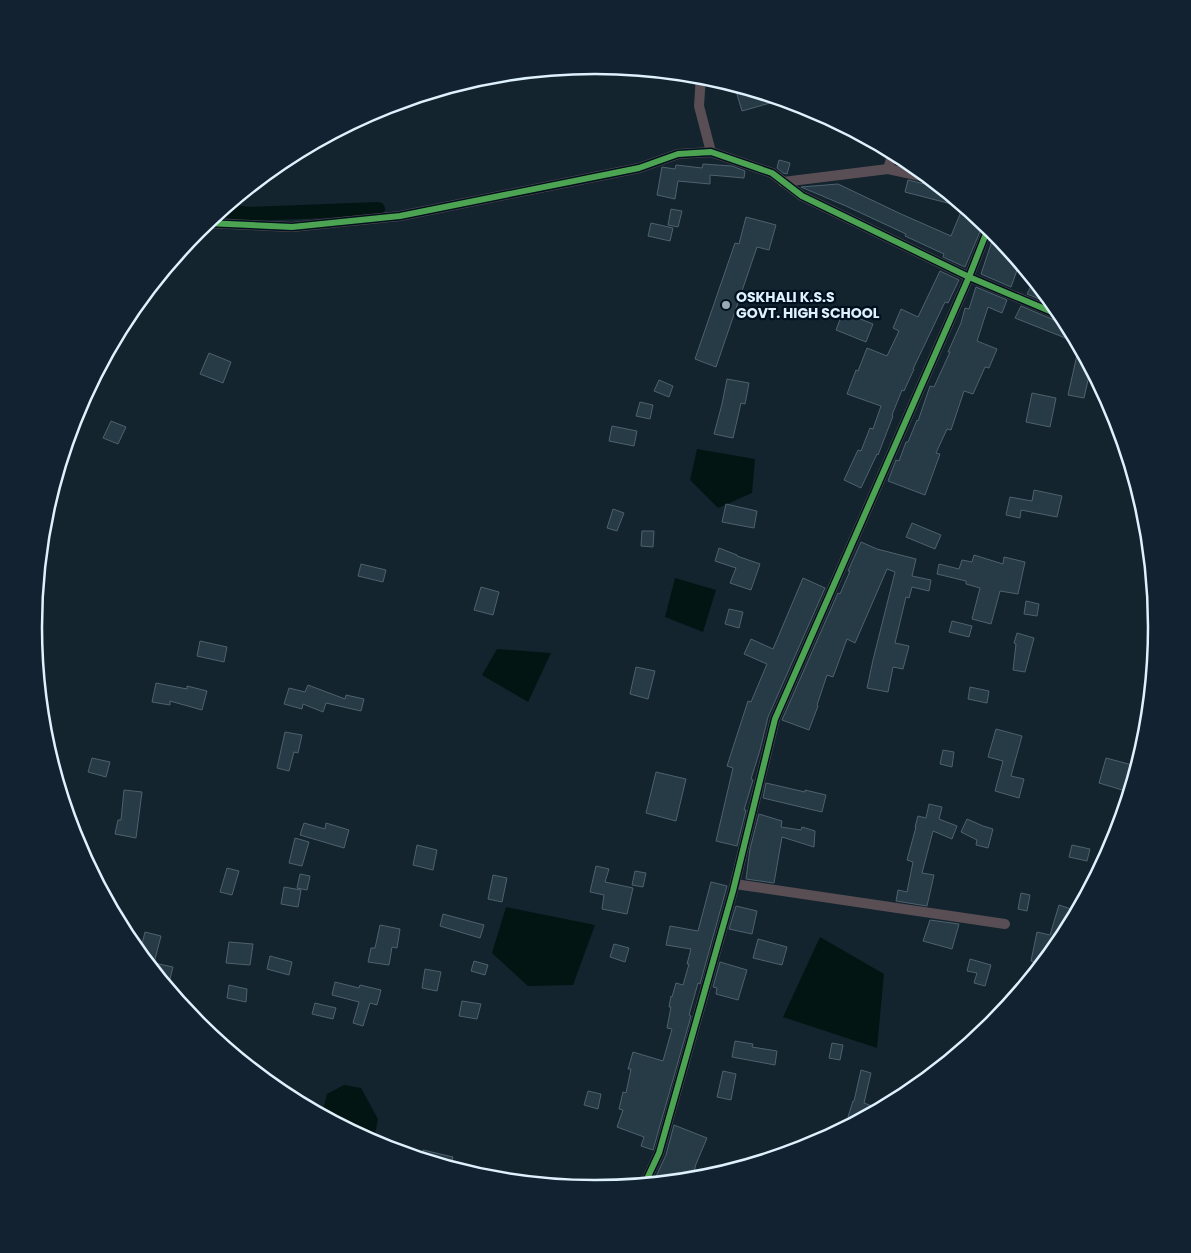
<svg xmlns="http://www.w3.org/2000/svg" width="1191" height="1253" font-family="Poppins,sans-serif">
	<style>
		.water { fill: #031512 }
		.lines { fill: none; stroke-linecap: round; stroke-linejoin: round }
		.canal { stroke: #031512; stroke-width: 14 }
		.building { fill: #263b46; stroke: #4e616d }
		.street { stroke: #594e54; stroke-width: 10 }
		.cycleway-casing { stroke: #00101e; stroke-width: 9 }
		.cycleway { stroke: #4ca352; stroke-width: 6 }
		.poi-dot { fill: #98a9b5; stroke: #00101e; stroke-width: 2 }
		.labels { text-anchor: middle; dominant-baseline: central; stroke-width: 4.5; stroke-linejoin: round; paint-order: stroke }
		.poi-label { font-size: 14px; font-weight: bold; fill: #dff1fd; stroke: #00101e; text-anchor: start }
		.rim { fill: none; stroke: #dff1fd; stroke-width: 2.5 }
	</style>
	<rect width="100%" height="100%" fill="#13242f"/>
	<!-- water -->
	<g class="water">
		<path d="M697 449 755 459 752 493 718 508 690 480Z"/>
		<path d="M675 578 716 590 703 632 665 617Z"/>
		<path d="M497 649 551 653 528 702 482 675Z"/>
		<path d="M506 907 595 925 573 985 528 986 492 953Z"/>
		<path d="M820 937 884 974 877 1048 783 1017Z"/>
		<path d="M344 1085 361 1088 378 1119 375 1134 371 1141 322 1114 327 1094Z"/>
	</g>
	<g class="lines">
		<!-- canal -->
		<path class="canal" d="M221 210 248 214 378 209"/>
	</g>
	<!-- building -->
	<g class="building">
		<path d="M745 88 767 94 770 103 742 111 736 91Z"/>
		<path d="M899 155 908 160 919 169 897 164Z"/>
		<path d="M779 160 790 163 787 174 783 173 777 168Z"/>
		<path d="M703 164 732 166 745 171 744 178 710 175V184L678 181 675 199 657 195 662 167 675 169 676 165 702 168Z"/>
		<path d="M908 180 929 185 933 184 935 182 984 222 965 267 943 257 944 254 905 236 906 234 846 206 801 187 838 184 901 214 951 236 963 207 905 192Z"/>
		<path d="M671 209 682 211 678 227 668 225Z"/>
		<path d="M746 217 776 225 769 250 757 247 716 367 695 359 735 243 739 244Z"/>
		<path d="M651 223 673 228 670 241 648 236Z"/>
		<path d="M995 232 1020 262 1011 287 981 274Z"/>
		<path d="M940 271 959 280 948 303 945 302 913 369H914L904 391 902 390 892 415 893 416 878 455 877 454 861 488 844 480 858 450 861 451 870 428 873 429 881 406 847 394 856 370 858 371 867 348 887 356 899 331 893 328 901 309 918 317Z"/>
		<path d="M1034 280 1050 299 1056 306 1027 294Z"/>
		<path d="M976 287 1007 300 1002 313 988 307 977 341 997 349 989 368 985 367 973 394 964 391 951 430 947 429 936 453 940 454 925 495 888 481 896 460 899 461 906 442H908L917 420 918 421 930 386 934 387 950 352H948L961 323 965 308 969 309Z"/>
		<path d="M1021 306 1061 323H1067L1078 343 1015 318Z"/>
		<path d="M843 312 873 324 866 342 836 330Z"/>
		<path d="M1079 346 1091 367 1084 398 1068 395Z"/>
		<path d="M209 353 231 362 223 383 200 374Z"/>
		<path d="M727 379 749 383 745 404 741 403 733 438 714 434 722 404Z"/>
		<path d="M659 380 673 386 669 397 654 391Z"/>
		<path d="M1032 393 1056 398 1050 427 1026 422Z"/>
		<path d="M640 402 653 405 650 419 636 416Z"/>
		<path d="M111 421 126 427 118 444 103 438Z"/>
		<path d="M612 426 637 431 634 446 609 441Z"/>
		<path d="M1034 490 1062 496 1057 517 1021 510 1020 518 1006 515 1010 497 1032 501Z"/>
		<path d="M726 504 757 511 754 528 722 522Z"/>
		<path d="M613 509 624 513 617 531 607 528Z"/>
		<path d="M912 523 941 535 935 549 906 537Z"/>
		<path d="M642 531H654L653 547 641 546Z"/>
		<path d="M861 542 877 549 916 559 912 576 931 580 929 591 912 587 909 598 906 597 895 643 909 646 903 669 893 667 888 692 867 688 873 660 895 572 887 569 855 643 847 639 833 677 827 675 817 705 818 706 809 730 782 720 838 593 840 594 850 571H848Z"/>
		<path d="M719 548 737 555V556L760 564 751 590 730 583 736 568 715 561Z"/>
		<path d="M974 555 1003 564 1004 557 1025 562 1018 594 1000 591 991 624 972 619 980 588 966 584V581L937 574 939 564 959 569 962 560 972 562Z"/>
		<path d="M361 564 386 570 383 582 358 576Z"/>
		<path d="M803 578 825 588 768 717 760 750 751 779 753 780 744 810H746L737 846 716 841 733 768 727 766 748 701 751 702 767 664 744 654 751 639 773 649Z"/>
		<path d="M481 587 499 592 493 615 474 610Z"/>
		<path d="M1026 601 1039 604 1037 616 1024 614Z"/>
		<path d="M729 609 743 612 739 628 725 624Z"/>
		<path d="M952 621 972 626 969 637 949 632Z"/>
		<path d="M1017 633 1034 638 1025 672 1013 670 1016 644 1014 643Z"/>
		<path d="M200 641 227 647 224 662 197 656Z"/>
		<path d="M636 667 655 671 648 699 630 694Z"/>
		<path d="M156 683 187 689V686L207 691 202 710 170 701V705L152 702Z"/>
		<path d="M308 685 345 699 346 695 364 699 361 711 326 703 323 712 303 704 302 709 284 704 289 688 305 692Z"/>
		<path d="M970 687 989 691 987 703 968 699Z"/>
		<path d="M996 729 1022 736 1011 776 1024 779 1019 798 995 791 1003 761 988 757Z"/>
		<path d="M285 732 302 735 298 753 294 752 289 771 277 768Z"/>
		<path d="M943 750 954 752 952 767 940 764Z"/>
		<path d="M92 758 110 762 106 777 88 772Z"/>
		<path d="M1106 758 1136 766 1129 792 1099 783Z"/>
		<path d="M656 772 686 779 676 821 646 813Z"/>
		<path d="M766 783 805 792V790L826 795 822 812 763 798Z"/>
		<path d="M124 790 142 792 136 838 115 834 118 820H121Z"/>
		<path d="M929 804 942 807 939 819 957 826 952 839 933 831 922 873 934 875 927 906 896 901 898 890 907 892 913 862 907 860 916 827H915L918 816 926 818Z"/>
		<path d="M759 814 782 821 781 827 801 830 802 827 815 831 814 847 782 837 774 883 746 879 750 849Z"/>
		<path d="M967 819 983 826 993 829 988 848 976 845 977 840 961 832Z"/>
		<path d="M304 823 325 829 326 823 349 830 344 848 300 835Z"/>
		<path d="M295 838 309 842 302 866 289 863Z"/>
		<path d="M417 845 437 850 433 870 413 865Z"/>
		<path d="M1072 845 1090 849 1087 861 1069 857Z"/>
		<path d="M596 866 609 869 605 882 633 888 627 914 602 909 604 895 590 892Z"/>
		<path d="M227 868 239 871 232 895 220 892Z"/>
		<path d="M635 871 646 873 643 887 632 885Z"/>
		<path d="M300 874 310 876 307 890 297 888Z"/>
		<path d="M493 875 507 878 502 902 488 899Z"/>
		<path d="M711 882 727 886 700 984 698 983 689 1015 691 1016 653 1150 641 1146 644 1137 617 1127 623 1110 619 1109 623 1092 626 1093 631 1069H628L633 1052 663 1061 672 1029 667 1028 671 1007H669L671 996 672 997 676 983 683 985 689 964H687L691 949 666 945 670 926 698 931Z"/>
		<path d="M284 887 301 890 298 907 281 904Z"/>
		<path d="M1021 893 1030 895 1027 911 1018 909Z"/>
		<path d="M1059 905 1077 911 1062 939 1042 964 1031 961 1037 932 1050 935Z"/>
		<path d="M736 906 757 911 752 934 729 929Z"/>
		<path d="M443 914 484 925 480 938 440 926Z"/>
		<path d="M930 920 959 924 952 949 923 941Z"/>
		<path d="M380 925 400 929 397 948 392 947 389 965 368 962 371 948H375Z"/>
		<path d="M145 932 161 936 154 963 173 967 168 987 140 952Z"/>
		<path d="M758 939 787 947 782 965 753 958Z"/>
		<path d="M229 942 253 944 250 965 226 963Z"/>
		<path d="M614 944 629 948 625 962 610 957Z"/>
		<path d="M270 956 292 962 289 975 267 969Z"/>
		<path d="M970 959 991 965 985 986 974 983 977 973 967 971Z"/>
		<path d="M474 961 488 965 485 975 471 971Z"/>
		<path d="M720 962 747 970 738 1000 716 994 717 988 713 987Z"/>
		<path d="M425 969 441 972 437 991 422 988Z"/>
		<path d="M335 982 359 988 360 985 381 990 377 1005 370 1003 363 1026 353 1023 359 1002 332 995Z"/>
		<path d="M229 985 247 989 246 1002 227 998Z"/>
		<path d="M462 1001 481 1004 477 1019 459 1016Z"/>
		<path d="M315 1003 336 1008 333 1019 312 1014Z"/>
		<path d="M735 1041 753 1044 752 1047 777 1051 775 1065 732 1057Z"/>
		<path d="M832 1043 843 1045 840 1060 829 1058Z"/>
		<path d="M861 1070 871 1073 864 1103 872 1106 870 1114 859 1120 848 1117 853 1101H854Z"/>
		<path d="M723 1071 736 1074 731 1100 717 1097Z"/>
		<path d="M588 1091 601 1094 598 1109 584 1105Z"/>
		<path d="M674 1125 707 1138 696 1164 692 1179 653 1183 666 1155Z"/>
		<path d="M423 1150 453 1157 450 1166 421 1158Z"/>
	</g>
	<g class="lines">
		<!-- street -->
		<g class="street">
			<path d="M701 75 699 106 711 152"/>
			<path d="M888 169 893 152"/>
			<path d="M783 182 888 169 930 178"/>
			<path d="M206 223 292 227 400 216 639 168 678 154 711 152 772 173 802 196 969 277 1064 317"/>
			<path d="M735 884 1005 924"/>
			<path d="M645 1183 659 1153 733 891 775 719 969 277 989 226"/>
		</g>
		<defs>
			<g id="cycleway">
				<path d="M206 223 292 227 400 216 639 168 678 154 711 152 772 173 802 196 969 277 1064 317"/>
				<path d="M645 1183 659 1153 733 891 775 719 969 277 989 226"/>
			</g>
		</defs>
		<!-- cycleway casing -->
		<use href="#cycleway" class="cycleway-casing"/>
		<!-- cycleway -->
		<use href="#cycleway" class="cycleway"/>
	</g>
	<!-- markers -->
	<circle class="poi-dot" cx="726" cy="305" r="5"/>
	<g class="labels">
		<!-- poi labels -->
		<g class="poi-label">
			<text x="736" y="297">OSKHALI K.S.S<tspan x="736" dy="16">GOVT. HIGH SCHOOL</tspan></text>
		</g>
	</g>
	<!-- crop -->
	<path d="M0 0H1191V1253H0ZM42 627a553 553 0 1 1 1106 0a553 553 0 1 1-1106 0Z" fill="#122230" fill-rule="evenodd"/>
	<path class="rim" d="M42 627a553 553 0 1 1 1106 0a553 553 0 1 1-1106 0Z"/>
</svg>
